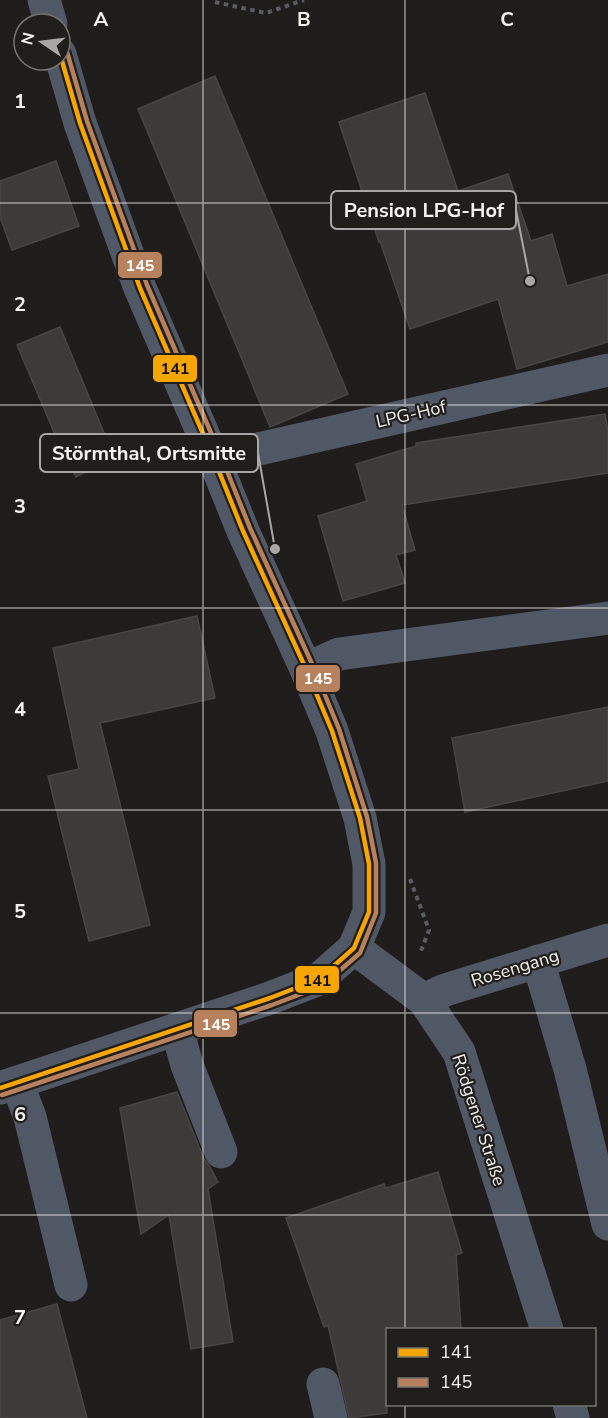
<svg xmlns="http://www.w3.org/2000/svg" width="608" height="1418" font-family="'Nunito Sans',sans-serif">
	<style>
		.building { fill: #3d3b39; stroke: #484644; stroke-width: 1.5 }
		.lines { fill: none; stroke-linecap: round; stroke-linejoin: round }
		.path { stroke: #585c63; stroke-width: 4; stroke-dasharray: 4.5 4.5; stroke-linecap: butt }
		.minor { stroke: #515865; stroke-width: 33 }
		.bus-1-casing { stroke: #201e1a; stroke-width: 9 }
		.bus-2-casing { stroke: #201e1a; stroke-width: 9 }
		.bus-1 { stroke: #f7a600; stroke-width: 4.5 }
		.bus-2 { stroke: #b6815c; stroke-width: 4.5 }
		.grid { fill: none; stroke: #f4f2ef; stroke-width: 1.5; stroke-opacity: 0.55 }
		.labels { text-anchor: middle; dominant-baseline: central; stroke-width: 4.5; stroke-linejoin: round; paint-order: stroke }
		.street-label { font-size: 18px; fill: #f4f2ef; stroke: #201e1a }
		.grid-label { font-size: 20px; text-anchor: middle; font-weight: bold; fill: #f4f2ef; stroke: #201e1a; stroke-width: 4.5; stroke-linejoin: round; paint-order: stroke }
		.leader { fill: none; stroke: #a9a7a5; stroke-width: 2 }
		.callout-dot { fill: #a9a7a5; stroke: #201e1a; stroke-width: 2 }
		.callout { fill: #201e1a; stroke: #a9a7a5; stroke-width: 2 }
		.callout-label { font-size: 20px; text-anchor: middle; font-weight: bold; fill: #f4f2ef }
		.line-badge { stroke: #201e1a; stroke-width: 2 }
		.badge-label { font-size: 16px; text-anchor: middle; font-weight: bold; fill: #fff }
		.pale-badge-label { font-size: 16px; text-anchor: middle; font-weight: bold; fill: #111 }
	</style>
	<rect width="100%" height="100%" fill="#1f1d1b"/>
	<!-- building -->
	<g class="building">
		<path d="M215 76 348 394 270 427 138 109Z"/>
		<path d="M425 93 458 191 508 174 531 241 552 234 567 286 608 274V342L517 369 498 299 410 329 380 241 379 242 339 122Z"/>
		<path d="M56 161 79 226 12 250 0 217V181Z"/>
		<path d="M60 327 114 457 76 477 56 437 17 345Z"/>
		<path d="M605 414 608 431V473L402 505 415 550 396 555 405 583 343 601 318 516 367 501 356 464 416 446V443Z"/>
		<path d="M197 616 215 698 100 723 150 925 89 941 48 776 79 769 53 648Z"/>
		<path d="M608 707V781L465 812 452 738Z"/>
		<path d="M177 1092 204 1159 210 1167 218 1182 208 1189 233 1342 191 1349 169 1215 141 1234 120 1108Z"/>
		<path d="M438 1172 462 1253 456 1255 461 1329H387V1413L349 1418 328 1325 324 1327 286 1218 384 1184 386 1188Z"/>
		<path d="M57 1304 87 1418H0V1320Z"/>
	</g>
	<g class="lines">
		<!-- path -->
		<g class="path">
			<path d="M215 2 266 13 304 0"/>
			<path d="M410 879 429 930 421 951"/>
		</g>
		<!-- minor -->
		<g class="minor">
			<path d="M44 0 51 24"/>
			<path d="M214 459 608 370"/>
			<path d="M306 669 339 654 608 618"/>
			<path d="M354 948 424 1000 459 1052 547 1330"/>
			<path d="M538 961 570 1069 608 1224"/>
			<path d="M424 1000 445 990 608 940"/>
			<path d="M177 1029 187 1065 221 1152"/>
			<path d="M17 1083 30 1117 71 1285"/>
			<path d="M0 1088 270 998 319 979 354 948 369 912V864L360 818 332 731 306 669 243 531 214 459 140 288 80 123 60 54"/>
			<path d="M323 1384 331 1418"/>
			<path d="M569 1404 573 1418"/>
		</g>
		<defs>
			<path id="bus-1" d="M0 1088 270 998 319 979 354 948 369 912V864L360 818 332 731 306 669 243 531 214 459 140 288 80 123 60 54"/>
			<path id="bus-2" d="M2 1095 272 1005 322 986 360 953 376 913V863L367 817 339 729 313 666 250 528 221 456 147 285 87 121 67 52"/>
		</defs>
		<!-- bus-1 casing -->
		<use href="#bus-1" class="bus-1-casing"/>
		<!-- bus-2 casing -->
		<use href="#bus-2" class="bus-2-casing"/>
		<!-- bus-1 -->
		<use href="#bus-1" class="bus-1"/>
		<!-- bus-2 -->
		<use href="#bus-2" class="bus-2"/>
	</g>
	<!-- grid -->
	<path class="grid" d="M203 0V1418M405 0V1330M0 203H608M0 405H608M0 608H608M0 810H608M0 1013H608M0 1215H608M405 1404V1418"/>
	<g class="labels">
		<!-- street labels -->
		<g class="street-label">
			<text transform="translate(411 414) rotate(-13)">LPG-Hof</text>
			<text transform="translate(515 968) rotate(-17)">Rosengang</text>
			<text transform="translate(479 1120) rotate(72)">Rödgener Straße</text>
		</g>
	</g>
	<g class="grid-label">
		<text x="101" y="26">A</text>
		<text x="304" y="26">B</text>
		<text x="507" y="26">C</text>
		<text x="20" y="108">1</text>
		<text x="20" y="311">2</text>
		<text x="20" y="513">3</text>
		<text x="20" y="716">4</text>
		<text x="20" y="918">5</text>
		<text x="20" y="1121">6</text>
		<text x="20" y="1324">7</text>
	</g>
	<!-- callouts -->
	<path class="leader" d="M530 281L516 210M275 549L258 453"/>
	<g class="callout-dot">
		<circle cx="530" cy="281" r="6"/>
		<circle cx="275" cy="549" r="6"/>
	</g>
	<g class="callout">
		<rect x="331" y="191" width="185" height="38" rx="6"/>
		<rect x="40" y="434" width="218" height="38" rx="6"/>
	</g>
	<g class="callout-label">
		<text x="424" y="217">Pension LPG-Hof</text>
		<text x="149" y="460">Störmthal, Ortsmitte</text>
	</g>
	<g class="line-badge">
		<rect x="117" y="251" width="46" height="28" rx="6" fill="#b6815c"/>
		<rect x="152" y="354" width="46" height="29" rx="6" fill="#f7a600"/>
		<rect x="295" y="664" width="46" height="29" rx="6" fill="#b6815c"/>
		<rect x="294" y="965" width="46" height="29" rx="6" fill="#f7a600"/>
		<rect x="193" y="1009" width="45" height="29" rx="6" fill="#b6815c"/>
	</g>
	<g class="badge-label">
		<text x="140" y="271">145</text>
		<text x="318" y="684">145</text>
		<text x="216" y="1030">145</text>
	</g>
	<g class="pale-badge-label">
		<text x="175" y="374">141</text>
		<text x="317" y="986">141</text>
	</g>
	<!-- legend -->
	<rect x="386" y="1328" width="210" height="78" fill="#201e1a" stroke="#75736f" stroke-width="1.5"/>
	<rect x="398" y="1348" width="30" height="9" fill="#f7a600" stroke="#75736f" stroke-width="1.5"/>
	<text x="440" y="1358" font-size="18" fill="#f4f2ef">141</text>
	<rect x="398" y="1378" width="30" height="9" fill="#b6815c" stroke="#75736f" stroke-width="1.5"/>
	<text x="440" y="1388" font-size="18" fill="#f4f2ef">145</text>
	<!-- north arrow -->
	<g transform="translate(42 42) rotate(284)"><circle r="28" fill="#201e1a" stroke="#75736f" stroke-width="1.5"/>
	<path d="M0-4.5L10 22L0 15L-10 22Z" fill="#a9a7a5"/>
	<text y="-9" font-size="16" font-weight="bold" text-anchor="middle" fill="#f4f2ef">N</text>
	</g>
</svg>
